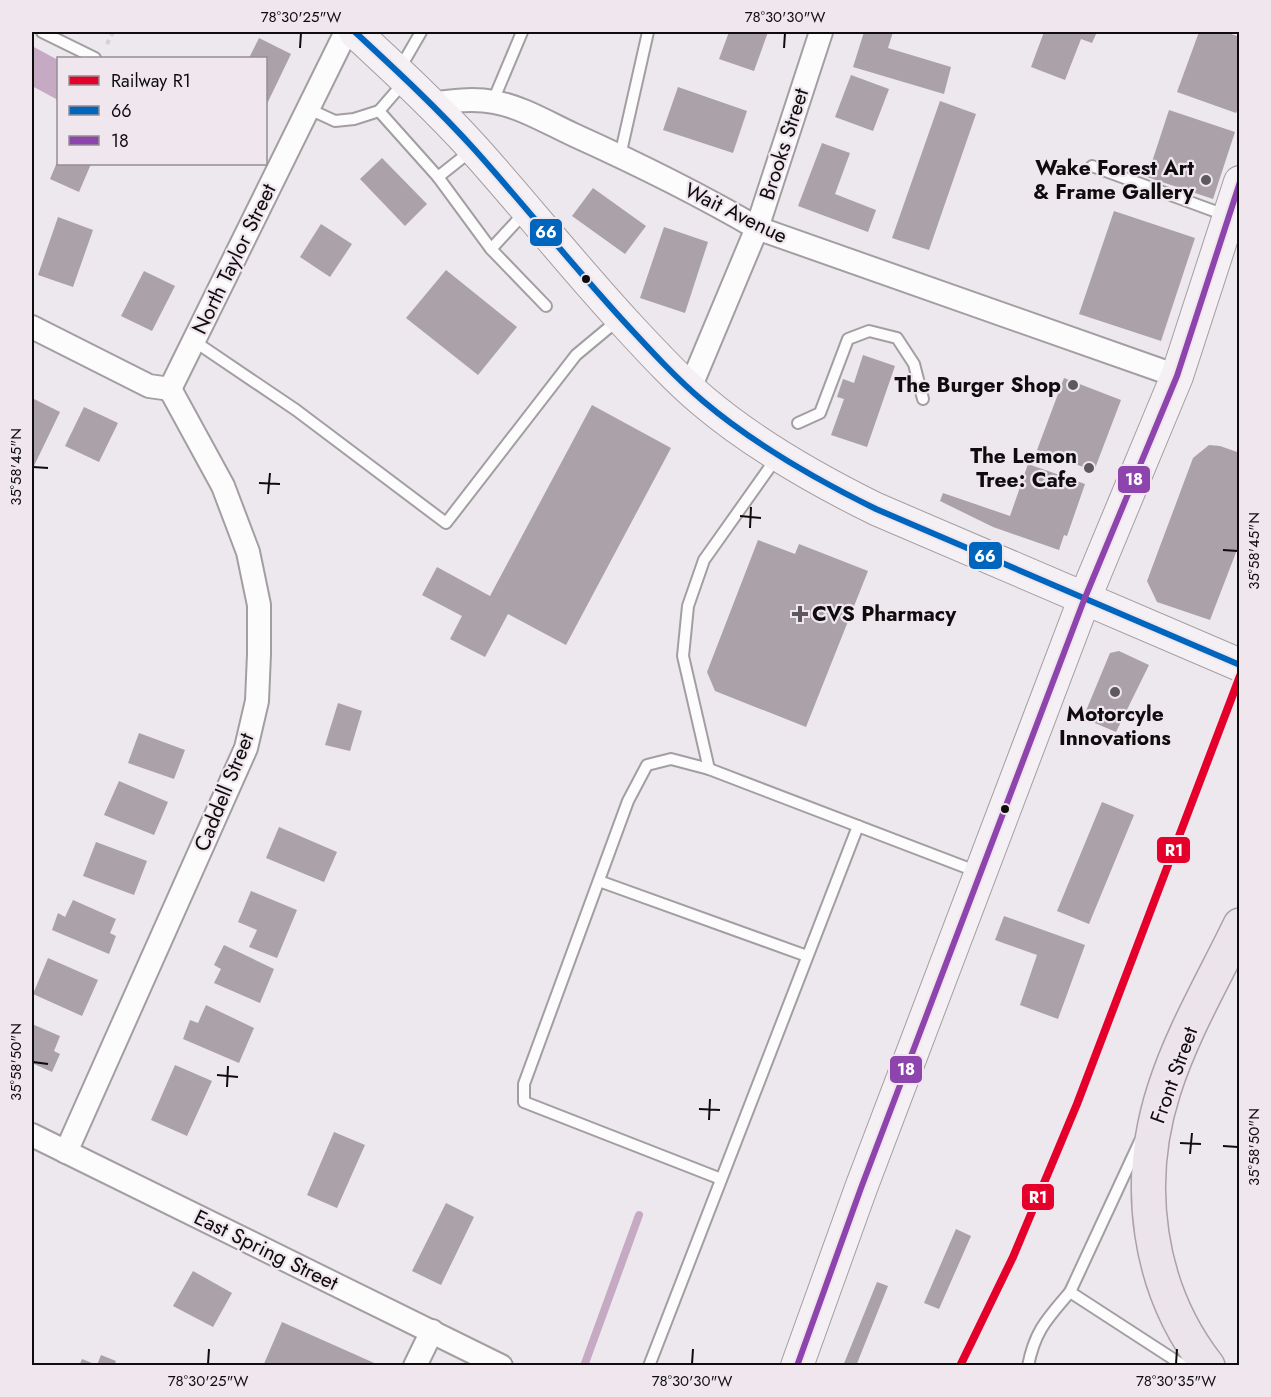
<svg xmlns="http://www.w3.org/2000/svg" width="1271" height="1397" font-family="Jost,sans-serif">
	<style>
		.water { fill: #c6a9c3 }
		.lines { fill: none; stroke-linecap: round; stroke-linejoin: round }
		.stream { stroke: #c6a9c3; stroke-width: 8 }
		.building { fill: #aaa1a9 }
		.lane-casing { stroke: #a29ea1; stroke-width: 14 }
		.street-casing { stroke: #a29ea1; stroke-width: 26 }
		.secondary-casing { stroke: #a29ea1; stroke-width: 34 }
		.primary-casing { stroke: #aca0ab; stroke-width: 36 }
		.path { stroke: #d3d1d3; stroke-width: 4; stroke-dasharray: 4.5 4.5; stroke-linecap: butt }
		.lane { stroke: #fcfcfc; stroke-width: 10 }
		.street { stroke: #fcfcfc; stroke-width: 22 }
		.secondary { stroke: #f4f0f4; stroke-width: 32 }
		.primary { stroke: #ebe5eb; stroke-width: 33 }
		.bus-1-casing { stroke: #efe6ee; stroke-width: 10 }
		.bus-2-casing { stroke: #efe6ee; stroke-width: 10 }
		.bus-1 { stroke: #0065bd; stroke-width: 6 }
		.bus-2 { stroke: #8e44ad; stroke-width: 6 }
		.rail-1-casing { stroke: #efe6ee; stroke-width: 12 }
		.rail-1 { stroke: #e4002b; stroke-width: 8 }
		.ticks { fill: none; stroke: #0f0c0e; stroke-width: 2 }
		.poi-dot { fill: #5d595c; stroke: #efe6ee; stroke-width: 2 }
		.bus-dot { fill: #0f0c0e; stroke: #efe6ee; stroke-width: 2 }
		.labels { text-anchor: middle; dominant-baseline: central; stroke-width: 4.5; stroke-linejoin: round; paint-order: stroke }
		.street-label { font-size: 21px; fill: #0f0c0e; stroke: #efe6ee }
		.poi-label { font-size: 21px; font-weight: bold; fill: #0f0c0e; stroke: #efe6ee; text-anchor: end }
		.line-badge { stroke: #efe6ee; stroke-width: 2 }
		.badge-label { font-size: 16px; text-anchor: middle; font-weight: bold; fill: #fff }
		.neatline { fill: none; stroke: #0f0c0e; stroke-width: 2 }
		.ticks-label { font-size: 15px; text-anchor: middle; fill: #0f0c0e }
	</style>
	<rect width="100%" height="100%" fill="#ede8ed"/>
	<!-- water -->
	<path class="water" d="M32 46 58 60V100L32 86Z"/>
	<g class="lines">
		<!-- stream -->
		<path class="stream" d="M584 1366 639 1215"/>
	</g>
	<!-- building -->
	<g class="building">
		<path d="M729 32H768L754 71 719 59Z"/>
		<path d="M864 32H893L888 48 951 67 944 94 853 67Z"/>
		<path d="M1044 32H1097L1092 43 1081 39 1065 80 1031 67Z"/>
		<path d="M1199 32H1225L1240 37V105L1236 113 1177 92Z"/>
		<path d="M259 38 291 54 266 106V58H249Z"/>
		<path d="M851 75 889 89 873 131 835 117Z"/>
		<path d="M678 87 747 111 733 153 663 130Z"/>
		<path d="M940 101 976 114 929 250 892 238Z"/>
		<path d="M1169 110 1235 132 1213 199 1147 177Z"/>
		<path d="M822 143 850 153 835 194 876 210 868 232 798 206Z"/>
		<path d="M382 158 427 204 405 226 360 179Z"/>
		<path d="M58 160V164H91L79 192 50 179Z"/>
		<path d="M593 188 646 226 625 254 572 216Z"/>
		<path d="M1114 211 1195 238 1161 341 1079 314Z"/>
		<path d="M58 217 93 230 73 287 38 275Z"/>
		<path d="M321 224 352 244 330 277 300 257Z"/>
		<path d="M664 227 708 242 685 313 640 298Z"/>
		<path d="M446 270 517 327 478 375 406 318Z"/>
		<path d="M144 271 175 286 152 331 121 316Z"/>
		<path d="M863 355 895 366 867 447 831 435 844 399 837 397 843 379 854 383Z"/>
		<path d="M1064 378 1121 400 1094 471 1037 450Z"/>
		<path d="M32 398 60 412 32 470Z"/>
		<path d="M592 405 671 448 566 645 508 614 485 657 450 639 462 616 422 595 437 567 490 596Z"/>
		<path d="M84 407 118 423 99 462 65 446Z"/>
		<path d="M1209 445 1220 446 1240 453V542L1210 620 1157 602 1147 581 1193 458Z"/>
		<path d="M1028 464 1085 484 1067 536 1064 535 1059 550 993 527 940 501 943 493 1010 516Z"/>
		<path d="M758 540 795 554 799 544 868 571 806 727 715 691 707 672Z"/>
		<path d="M1119 651 1149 665 1116 732 1083 718 1110 653Z"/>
		<path d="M338 703 362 711 350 751 325 745Z"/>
		<path d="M139 733 185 750 174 779 128 763Z"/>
		<path d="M119 781 168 802 154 835 104 815Z"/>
		<path d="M1102 802 1134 815 1089 924 1057 911Z"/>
		<path d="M279 827 337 852 324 882 266 858Z"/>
		<path d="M96 842 147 861 134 895 83 876Z"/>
		<path d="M251 891 297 910 277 958 249 947 257 930 238 922Z"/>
		<path d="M73 900 116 919 110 933 116 936 109 954 52 930 58 913 65 917Z"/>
		<path d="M1004 916 1085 945 1058 1019 1020 1005 1037 955 995 940Z"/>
		<path d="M224 945 274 969 260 1003 214 983 221 969 214 965Z"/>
		<path d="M48 958 98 980 82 1016 33 994Z"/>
		<path d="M206 1005 254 1028 239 1063 183 1039 190 1020 198 1023Z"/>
		<path d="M32 1024 60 1036 54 1051 60 1054 52 1072 32 1063Z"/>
		<path d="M175 1065 212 1081 187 1136 151 1120Z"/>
		<path d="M334 1132 365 1145 337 1208 307 1195Z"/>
		<path d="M446 1203 474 1217 441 1285 412 1271Z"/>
		<path d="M956 1229 971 1236 939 1309 924 1303Z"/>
		<path d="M193 1271 232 1293 213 1327 173 1306Z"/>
		<path d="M877 1282 888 1286 856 1366H843Z"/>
		<path d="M282 1322 381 1366H263Z"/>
		<path d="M101 1355 116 1361 114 1366H79L82 1359 97 1365Z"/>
	</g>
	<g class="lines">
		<defs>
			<g id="lane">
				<path d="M42 32 95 58"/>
				<path d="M399 70 421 32"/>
				<path d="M405 81 379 111 438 177"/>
				<path d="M493 101 522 32"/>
				<path d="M309 109 335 121 354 119 379 111"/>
				<path d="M472 150 438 177 491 249"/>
				<path d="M620 156 648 32"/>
				<path d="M1092 166 1225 215"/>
				<path d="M526 211 491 249 546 306"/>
				<path d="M194 341 296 410 446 523 576 355 618 320"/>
				<path d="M798 423 820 413 848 339 869 331 897 338 914 364 923 399"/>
				<path d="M709 769 683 656 688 606 704 560 777 457"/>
				<path d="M599 881 807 956"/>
				<path d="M1140 1141 1070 1292 1184 1366"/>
				<path d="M721 1179 524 1102V1084L628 801 647 765 671 759 709 769 978 872"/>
				<path d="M649 1366 858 826"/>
				<path d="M1028 1366C1035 1330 1048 1318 1070 1292"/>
			</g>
			<g id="street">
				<path d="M430 104C451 101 473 98 494 102 522 107 548 123 574 135 636 163 697 193 757 228L1177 376"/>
				<path d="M32 327 149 386 170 389"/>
				<path d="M690 388 757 228 821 32"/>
				<path d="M170 389 346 32"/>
				<path d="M32 1135 501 1366"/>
				<path d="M66 1152 246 748 257 701 259 654V605L248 552 223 486 170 389"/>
				<path d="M415 1366 432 1331"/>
			</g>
			<g id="secondary">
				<path d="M355 32C396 70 437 108 475 150 527 208 576 270 629 327 653 353 677 379 703 401 755 445 815 479 876 509L1240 665"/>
				<path d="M797 1366 861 1188 1084 600 1177 376 1240 182"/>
			</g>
			<path id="primary" d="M1208 1366C1147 1288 1134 1183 1164 1090 1182 1033 1214 979 1240 925"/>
		</defs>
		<!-- lane casing -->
		<use href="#lane" class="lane-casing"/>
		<!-- street casing -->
		<use href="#street" class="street-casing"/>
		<!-- secondary casing -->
		<use href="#secondary" class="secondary-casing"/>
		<!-- primary casing -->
		<use href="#primary" class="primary-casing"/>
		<!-- path -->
		<path class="path" d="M107 44 113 32"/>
		<!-- lane -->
		<use href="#lane" class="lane"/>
		<!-- street -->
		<use href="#street" class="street"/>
		<!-- secondary -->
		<use href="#secondary" class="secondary"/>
		<!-- primary -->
		<use href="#primary" class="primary"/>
		<defs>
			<path id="bus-1" d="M355 32C396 70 437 108 475 150 527 208 576 270 629 327 653 353 677 379 703 401 755 445 815 479 876 509L1240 665"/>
			<path id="bus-2" d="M797 1366 861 1188 1084 600 1177 376 1240 182"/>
		</defs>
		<!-- bus-1 casing -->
		<use href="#bus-1" class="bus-1-casing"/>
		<!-- bus-2 casing -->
		<use href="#bus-2" class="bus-2-casing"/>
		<!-- bus-1 -->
		<use href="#bus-1" class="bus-1"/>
		<!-- bus-2 -->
		<use href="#bus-2" class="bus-2"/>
		<defs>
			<path id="rail-1" d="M960 1366 1013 1257 1077 1104 1240 676"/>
		</defs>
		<!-- rail-1 casing -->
		<use href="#rail-1" class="rail-1-casing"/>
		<!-- rail-1 -->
		<use href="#rail-1" class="rail-1"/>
	</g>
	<!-- ticks -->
	<path class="ticks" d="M300 48 301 33M784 48 785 33M33 467 48 468M259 483 280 484M268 494 270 473M740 516 761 518M750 528 751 507M1223 550 1238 551M33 1062 48 1064M217 1075 238 1077M227 1087 228 1066M699 1109 720 1110M709 1120 710 1099M1180 1143 1201 1144M1223 1146 1238 1147M1190 1154 1192 1133M208 1364 209 1349M692 1364 693 1349M1176 1364 1177 1349"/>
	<!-- markers -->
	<g class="poi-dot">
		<circle cx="1206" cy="180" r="6"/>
		<circle cx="1073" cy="385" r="6"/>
		<circle cx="1089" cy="468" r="6"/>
		<path d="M797 605h6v6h6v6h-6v6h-6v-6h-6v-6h6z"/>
		<circle cx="1115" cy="692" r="6"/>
	</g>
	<g class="bus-dot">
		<circle cx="586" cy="279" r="5"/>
		<circle cx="1005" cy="809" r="5"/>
	</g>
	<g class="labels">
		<!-- street labels -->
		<g class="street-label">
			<text transform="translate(784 144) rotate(-72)">Brooks Street</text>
			<text transform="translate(736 213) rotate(26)">Wait Avenue</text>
			<text transform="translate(234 259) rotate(-64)">North Taylor Street</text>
			<text transform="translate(224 792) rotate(-68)">Caddell Street</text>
			<text transform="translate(1174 1075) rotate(-70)">Front Street</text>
			<text transform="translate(266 1250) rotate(26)">East Spring Street</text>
		</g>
		<!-- poi labels -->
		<g class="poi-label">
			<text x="1194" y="168">Wake Forest Art<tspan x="1194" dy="24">&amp; Frame Gallery</tspan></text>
			<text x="1061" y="385">The Burger Shop</text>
			<text x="1077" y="456">The Lemon<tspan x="1077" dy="24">Tree: Cafe</tspan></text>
			<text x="812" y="614" text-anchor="start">CVS Pharmacy</text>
			<text x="1115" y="714" text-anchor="middle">Motorcyle<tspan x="1115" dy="24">Innovations</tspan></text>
		</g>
	</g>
	<g class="line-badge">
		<rect x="529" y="218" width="34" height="29" rx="6" fill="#0065bd"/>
		<rect x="1117" y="465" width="34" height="29" rx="6" fill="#8e44ad"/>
		<rect x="968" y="541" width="35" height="29" rx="6" fill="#0065bd"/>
		<rect x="1156" y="836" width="35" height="28" rx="6" fill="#e4002b"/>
		<rect x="889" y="1055" width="34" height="29" rx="6" fill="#8e44ad"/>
		<rect x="1021" y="1183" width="34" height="28" rx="6" fill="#e4002b"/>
	</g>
	<g class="badge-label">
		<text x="546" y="238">66</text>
		<text x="1134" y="485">18</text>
		<text x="985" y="562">66</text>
		<text x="1174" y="856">R1</text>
		<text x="906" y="1075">18</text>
		<text x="1038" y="1203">R1</text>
	</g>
	<!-- border -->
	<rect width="1271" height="1397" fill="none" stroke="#efe6ee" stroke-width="66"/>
	<!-- legend -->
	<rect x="57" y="57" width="210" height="108" fill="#efe6ee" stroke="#958f94" stroke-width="1.5"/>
	<rect x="69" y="76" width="30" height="9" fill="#e4002b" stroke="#958f94" stroke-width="1.5"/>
	<text x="111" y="87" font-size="18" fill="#0f0c0e">Railway R1</text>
	<rect x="69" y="106" width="30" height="9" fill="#0065bd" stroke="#958f94" stroke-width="1.5"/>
	<text x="111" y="117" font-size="18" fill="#0f0c0e">66</text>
	<rect x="69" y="136" width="30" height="9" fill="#8e44ad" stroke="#958f94" stroke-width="1.5"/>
	<text x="111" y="147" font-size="18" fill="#0f0c0e">18</text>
	<rect x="33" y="33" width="1205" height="1331" class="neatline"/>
	<g class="ticks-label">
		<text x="301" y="22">78°30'25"W</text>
		<text x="785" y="22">78°30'30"W</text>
		<text transform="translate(16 467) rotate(-90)" y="5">35°58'45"N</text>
		<text transform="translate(1254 551) rotate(-90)" y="5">35°58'45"N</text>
		<text transform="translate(16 1062) rotate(-90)" y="5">35°58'50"N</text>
		<text transform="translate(1254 1147) rotate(-90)" y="5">35°58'50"N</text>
		<text x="208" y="1386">78°30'25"W</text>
		<text x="692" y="1386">78°30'30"W</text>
		<text x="1176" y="1386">78°30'35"W</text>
	</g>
</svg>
